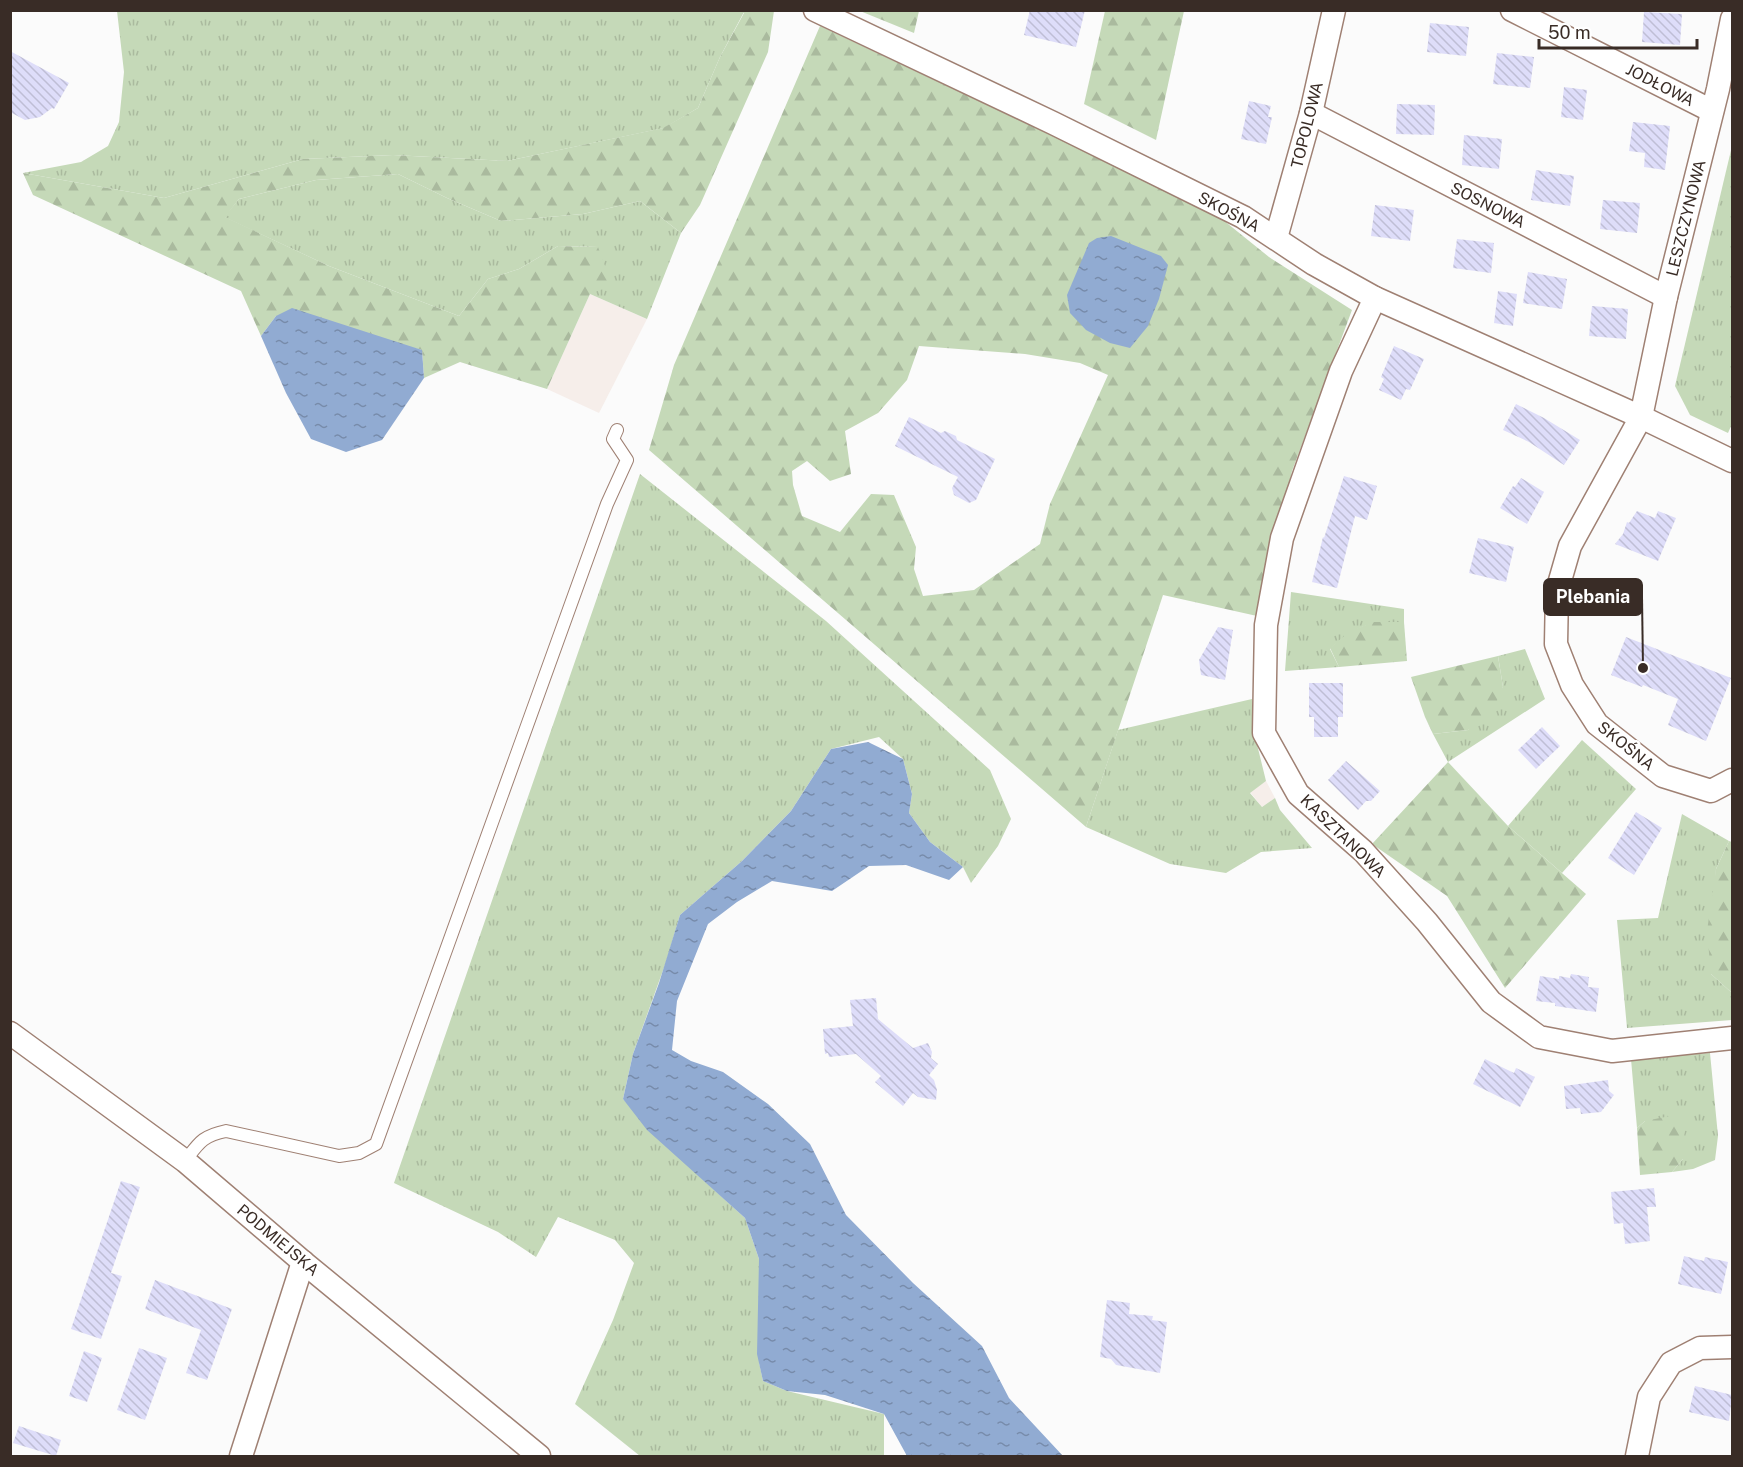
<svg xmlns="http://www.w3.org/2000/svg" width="1743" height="1467" font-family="'Public Sans',sans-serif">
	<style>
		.built { fill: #f6eeea }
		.grass { fill: url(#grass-tufts) }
		.forest { fill: url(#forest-firs); fill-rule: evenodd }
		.water { fill: url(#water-ripples) }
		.building { fill: url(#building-back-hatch) }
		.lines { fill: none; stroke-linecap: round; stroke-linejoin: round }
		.service-casing { stroke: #9f8073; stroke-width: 14 }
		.minor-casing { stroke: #9f8073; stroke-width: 25 }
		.service { stroke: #fff; stroke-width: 12 }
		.minor { stroke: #fff; stroke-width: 22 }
		.labels { text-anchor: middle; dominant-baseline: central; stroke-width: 5; stroke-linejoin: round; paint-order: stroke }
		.street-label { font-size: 16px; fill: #392c26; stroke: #fff }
		.leader { fill: none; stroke: #392c26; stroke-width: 2 }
		.callout-dot { fill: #392c26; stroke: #fff; stroke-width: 2 }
		.callout { fill: #392c26; stroke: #392c26; stroke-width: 2 }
		.callout-label { font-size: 18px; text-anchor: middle; font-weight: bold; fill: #fff }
	</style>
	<defs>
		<pattern id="grass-tufts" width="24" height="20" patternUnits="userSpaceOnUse" patternTransform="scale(1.5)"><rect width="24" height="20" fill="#c5d9b8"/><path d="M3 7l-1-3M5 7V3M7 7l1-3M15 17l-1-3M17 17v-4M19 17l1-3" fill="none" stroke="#aaba9e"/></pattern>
		<pattern id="forest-firs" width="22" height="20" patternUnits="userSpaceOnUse" patternTransform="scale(1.5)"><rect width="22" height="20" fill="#c5d9b8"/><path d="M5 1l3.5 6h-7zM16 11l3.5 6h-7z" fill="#aaba9e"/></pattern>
		<pattern id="water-ripples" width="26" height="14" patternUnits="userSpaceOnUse" patternTransform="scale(1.5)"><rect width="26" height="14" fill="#91abd2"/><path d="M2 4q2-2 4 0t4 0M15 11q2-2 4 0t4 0" fill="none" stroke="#778baa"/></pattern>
		<pattern id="building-back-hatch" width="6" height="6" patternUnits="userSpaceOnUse" patternTransform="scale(1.5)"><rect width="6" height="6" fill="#deddf9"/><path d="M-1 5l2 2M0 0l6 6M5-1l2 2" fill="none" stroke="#bfbed5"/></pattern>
	</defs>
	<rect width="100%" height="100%" fill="#fbfbfb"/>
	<!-- built -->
	<g class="built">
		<path d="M590 294 647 319 599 413 547 389Z"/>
		<path d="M1266 781 1275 798 1262 807 1250 792Z"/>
	</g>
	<!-- grass -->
	<g class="grass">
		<path d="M740 10 744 12 720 57 698 108 664 128 507 161 393 155 303 159 164 198 23 173 81 162 108 146 119 122 124 72 117 11Z"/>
		<path d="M1732 146V424L1728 433 1690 415 1675 386Z"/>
		<path d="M398 174 447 198 501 221 583 214 640 201 681 233 647 319 590 294 598 247 558 246 519 269 488 279 459 316 329 266 224 217 239 199 316 180Z"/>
		<path d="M640 474 826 621 990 770 1011 819 998 846 971 883 963 867 930 842 909 813 912 794 903 759 879 737 831 749 791 811 742 861 680 915 666 962 633 1054 623 1099 699 1176 745 1218 759 1259V1362L763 1381 787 1391 884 1414V1456H640L575 1404 613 1320 634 1263 615 1240 558 1217 536 1257 498 1232 394 1183Z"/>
		<path d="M1291 592 1404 609V622C1368 622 1358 624 1330 649L1339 667 1285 671Z"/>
		<path d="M1525 649 1545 699 1448 762 1433 734 1468 730 1503 687 1498 656Z"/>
		<path d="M1252 699 1253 728 1266 781 1250 793 1262 807 1275 798 1280 810 1312 848 1261 852 1226 873 1170 864 1086 827 1118 730Z"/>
		<path d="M1582 740 1636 789 1562 873 1508 826Z"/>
		<path d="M1682 814 1729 841 1716 869 1711 974 1732 993V1020L1627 1028 1617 920 1658 918Z"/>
		<path d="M1710 1053 1718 1136 1715 1160 1693 1169 1672 1172 1683 1159 1645 1121 1637 1128 1631 1059Z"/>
	</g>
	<!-- forest -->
	<g class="forest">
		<path d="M740 11H774L768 52 700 205 681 233 640 201 583 214 501 221 447 198 398 174 316 180 239 199 225 217 329 266 459 316 488 279 519 269 558 246 598 247 612 285 590 294 547 389 460 362 424 378 422 350 276 316 261 336 241 291 33 195 23 173 164 198 303 159 393 155 507 161 663 128 698 108 720 57 744 13Z"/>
		<path d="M860 11H919L914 33Z"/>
		<path d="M1105 11H1184L1156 140 1084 104Z"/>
		<path d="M820 26 1212 211 1269 257 1352 310 1292 471 1257 616 1163 595 1086 827 649 450 674 365ZM919 346 1025 354 1080 363 1108 375 1050 504 1040 544 974 590 923 596 914 569 916 547 894 495 871 494 840 532 802 516 793 485 792 471 807 461 830 481 851 474 845 431 878 413 907 380Z"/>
		<path d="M1374 622H1404L1407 661 1339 667 1330 648 1350 631Z"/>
		<path d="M1498 656 1503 687 1491 715 1468 730 1433 734 1425 717 1411 677Z"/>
		<path d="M1448 762 1508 826 1586 894 1505 988 1447 896 1372 844Z"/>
		<path d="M1729 841 1732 842V993L1711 974 1707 931 1716 869Z"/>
		<path d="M1670 1116 1685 1123 1683 1159 1672 1172 1640 1175 1637 1128 1645 1121Z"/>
	</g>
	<!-- water -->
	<g class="water">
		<path d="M1111 236 1161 256 1168 265 1159 299 1148 326 1130 348 1110 343 1086 330 1070 313 1067 295 1089 243 1097 238Z"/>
		<path d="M292 308 422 350 424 378 382 440 346 452 311 439 286 393 261 336 276 316Z"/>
		<path d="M868 742 903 759 912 794 909 813 930 842 963 867 949 880 906 865 869 866 832 891 772 881 737 902 708 924 677 1001 672 1050 691 1061 723 1072 768 1104 810 1144 846 1215 913 1283 982 1346 1009 1398 1063 1456H907L884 1414 825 1395 787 1391 763 1381 757 1354 759 1259 745 1218 647 1130 623 1099 633 1054 659 983 680 915 742 861 791 811 831 749Z"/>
	</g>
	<!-- building -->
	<g class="building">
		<path d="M1030 10H1085L1076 47 1024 35Z"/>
		<path d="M1644 12 1682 14 1680 45 1642 42Z"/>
		<path d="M1430 23 1469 27 1466 56 1427 52Z"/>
		<path d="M10 51 69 83 54 109 52 108 40 117 25 120 10 112Z"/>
		<path d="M1497 53 1534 57 1530 88 1493 84Z"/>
		<path d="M1564 87 1587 90 1583 120 1561 117Z"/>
		<path d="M1249 101 1271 106 1268 117H1272L1266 144 1241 139Z"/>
		<path d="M1397 104 1435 105 1434 135 1396 134Z"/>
		<path d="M1633 122 1670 126 1665 170 1644 167 1645 153 1629 151Z"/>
		<path d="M1464 135 1502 139 1499 169 1462 165Z"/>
		<path d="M1536 170 1574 176 1570 206 1531 200Z"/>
		<path d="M1603 200 1640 203 1637 233 1600 229Z"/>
		<path d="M1375 205 1414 210 1410 241 1371 236Z"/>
		<path d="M1457 239 1494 243 1491 273 1453 268Z"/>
		<path d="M1528 272 1567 279 1562 309 1523 303Z"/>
		<path d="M1498 291 1517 294 1513 326 1494 323Z"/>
		<path d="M1592 306 1628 309 1626 339 1589 336Z"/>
		<path d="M1394 346 1424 359 1410 390 1406 389 1401 400 1379 390 1384 379 1381 377Z"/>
		<path d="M1516 404 1544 418 1580 440 1564 465 1529 442 1503 430Z"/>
		<path d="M909 417 941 433 945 431 956 436 957 440 995 459 976 500 969 503 954 495 952 488 958 477 895 446Z"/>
		<path d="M1344 476 1377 486 1367 520 1355 516 1337 588 1312 582 1323 537 1324 538Z"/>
		<path d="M1521 478 1544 492 1527 524 1500 508 1513 486 1515 487Z"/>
		<path d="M1637 511 1655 518 1658 511 1676 518 1658 561 1615 544 1623 534 1627 522 1629 523Z"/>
		<path d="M1478 538 1514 547 1506 582 1469 573Z"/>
		<path d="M1218 627 1233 630 1225 680 1201 675 1199 660Z"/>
		<path d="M1626 637 1731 678 1706 741 1668 725 1678 699 1643 685 1642 687 1611 675Z"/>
		<path d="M1309 683H1343V717H1338V737H1314V717H1309Z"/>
		<path d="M1542 727 1560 746 1536 769 1518 750Z"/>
		<path d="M1346 761 1380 791 1371 801H1366L1358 810 1328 780Z"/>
		<path d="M1636 812 1662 828 1634 875 1608 858Z"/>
		<path d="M1571 974 1589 977 1588 987 1599 988 1596 1012 1555 1006V1003L1536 1001 1540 976 1559 979V976L1570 978Z"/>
		<path d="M876 998 878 1019 913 1048 928 1043 932 1052 931 1058 938 1064 929 1075 934 1080 937 1090 936 1100 918 1097 913 1093 903 1106 875 1082 881 1076 856 1054 829 1057 828 1053 825 1054 823 1029 853 1026 850 1000Z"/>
		<path d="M1485 1059 1514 1073 1516 1068 1535 1077 1520 1107 1473 1084Z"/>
		<path d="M1608 1080 1609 1091 1614 1095 1601 1112 1581 1114 1580 1108 1566 1109 1564 1086Z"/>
		<path d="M121 1181 140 1187 111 1273 122 1276 101 1339 71 1329Z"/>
		<path d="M1654 1188 1656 1207H1647L1650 1241 1625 1244 1623 1223 1614 1224 1611 1192Z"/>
		<path d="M1684 1256 1704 1261 1705 1257 1728 1262 1721 1294 1678 1284Z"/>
		<path d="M155 1280 232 1309 207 1380 186 1373 201 1330 145 1309Z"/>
		<path d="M1107 1300 1130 1303 1129 1314 1153 1316 1152 1320 1167 1322 1160 1373 1116 1365 1111 1359 1100 1357Z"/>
		<path d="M139 1348 167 1358 145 1420 117 1410Z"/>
		<path d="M84 1351 102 1358 87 1402 69 1396Z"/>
		<path d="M1695 1386 1732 1395 1729 1421 1689 1412Z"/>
		<path d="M19 1426 61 1440 56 1456 13 1443Z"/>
	</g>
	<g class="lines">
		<defs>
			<path id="service" d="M185 1161C199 1143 202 1136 226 1131L339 1156 359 1153 376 1144 607 504 627 460 613 439 617 430"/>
			<g id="minor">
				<path d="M815 10 1053 123 1243 217 1314 264 1375 298 1641 417 1732 461"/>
				<path d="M1512 10 1712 111"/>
				<path d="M1732 19 1718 89 1666 297 1641 417 1570 546 1557 591 1556 644 1572 685 1597 724 1663 776 1711 791 1732 780"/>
				<path d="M1311 113 1666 297"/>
				<path d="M1276 238 1311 113 1334 10"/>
				<path d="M1375 298 1341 371 1282 538 1266 625 1264 733 1298 794 1363 851 1427 922 1491 1002 1539 1037 1612 1051 1732 1038"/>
				<path d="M10 1033 185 1161 303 1262 539 1456"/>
				<path d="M241 1456 303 1262"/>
				<path d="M1637 1456 1649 1397 1671 1363 1700 1348 1732 1347"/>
			</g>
		</defs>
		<!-- service casing -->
		<use href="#service" class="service-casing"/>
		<!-- minor casing -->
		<use href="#minor" class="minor-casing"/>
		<!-- service -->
		<use href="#service" class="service"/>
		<!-- minor -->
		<use href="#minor" class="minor"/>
	</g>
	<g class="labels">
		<!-- street labels -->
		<g class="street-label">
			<text transform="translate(1660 85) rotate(27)">JODŁOWA</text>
			<text transform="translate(1307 125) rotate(-76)">TOPOLOWA</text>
			<text transform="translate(1488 205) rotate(27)">SOSNOWA</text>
			<text transform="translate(1229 212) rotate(28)">SKOŚNA</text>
			<text transform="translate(1686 218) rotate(-76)">LESZCZYNOWA</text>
			<text transform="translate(1626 746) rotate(39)">SKOŚNA</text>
			<text transform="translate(1343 836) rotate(44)">KASZTANOWA</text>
			<text transform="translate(278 1240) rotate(40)">PODMIEJSKA</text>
		</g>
	</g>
	<!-- callouts -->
	<path class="leader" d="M1643 668L1642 597"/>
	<circle class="callout-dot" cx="1643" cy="668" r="6"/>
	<rect class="callout" x="1544" y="579" width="98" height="36" rx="6"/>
	<g class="callout-label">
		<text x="1593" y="603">Plebania</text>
	</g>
	<!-- border -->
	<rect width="1743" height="1467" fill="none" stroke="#392c26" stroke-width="24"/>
	<!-- scale -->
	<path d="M1539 39v9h158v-9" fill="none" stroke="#392c26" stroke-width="3"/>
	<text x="1548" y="39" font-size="18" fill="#392c26" stroke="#ffffff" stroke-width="4.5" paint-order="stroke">50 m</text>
</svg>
